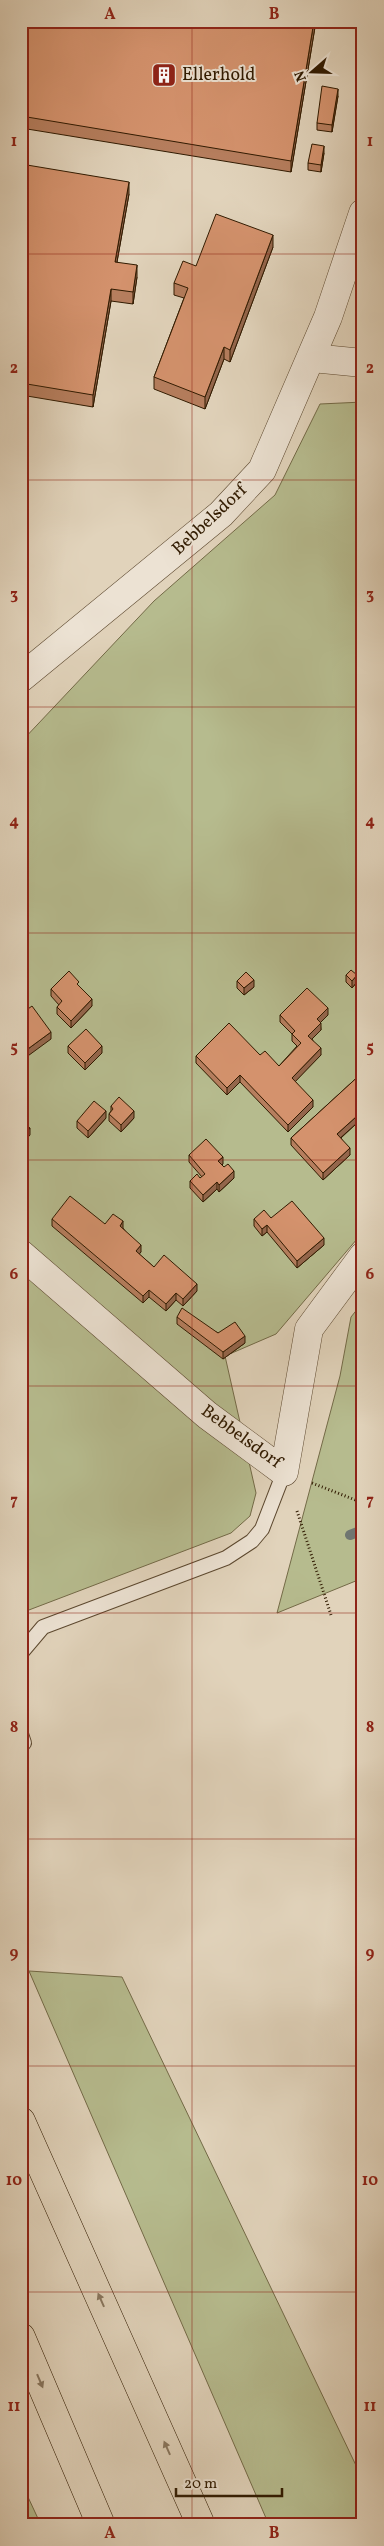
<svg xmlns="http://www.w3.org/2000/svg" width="384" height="2546" font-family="Vollkorn,serif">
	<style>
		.green { fill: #b6bb8e; stroke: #736a47 }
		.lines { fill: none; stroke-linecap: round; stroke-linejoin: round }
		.stream { stroke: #707671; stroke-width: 10 }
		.service-casing { stroke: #5c482f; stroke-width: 16 }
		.minor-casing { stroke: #5c482f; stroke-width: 29 }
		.motorway-casing { stroke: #301a00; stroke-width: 29 }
		.path { stroke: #301a00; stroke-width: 3; stroke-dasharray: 1 2.5; stroke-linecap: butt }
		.service { stroke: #ece2d3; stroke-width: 14 }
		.minor { stroke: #ece2d3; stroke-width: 28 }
		.motorway { stroke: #e1d3bb; stroke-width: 28 }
		.wall { fill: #b67e5e; stroke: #301a00 }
		.shaded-wall { fill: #94664c; stroke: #301a00 }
		.building { fill: #d4926d; stroke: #301a00 }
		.oneway { fill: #88765e }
		.grid { fill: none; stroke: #8f2418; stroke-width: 1; stroke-opacity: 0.55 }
		.labels { text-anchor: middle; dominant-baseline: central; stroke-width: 4; stroke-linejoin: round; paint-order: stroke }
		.poi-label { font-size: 18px; fill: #301a00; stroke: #ece2d3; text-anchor: start }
		.street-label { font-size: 18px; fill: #301a00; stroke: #ece2d3 }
		.neatline { fill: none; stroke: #8f2418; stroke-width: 2 }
		.grid-label { font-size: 16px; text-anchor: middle; font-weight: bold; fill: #8f2418 }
	</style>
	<rect width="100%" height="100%" fill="#e1d3bb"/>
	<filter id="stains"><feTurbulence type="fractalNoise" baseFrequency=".004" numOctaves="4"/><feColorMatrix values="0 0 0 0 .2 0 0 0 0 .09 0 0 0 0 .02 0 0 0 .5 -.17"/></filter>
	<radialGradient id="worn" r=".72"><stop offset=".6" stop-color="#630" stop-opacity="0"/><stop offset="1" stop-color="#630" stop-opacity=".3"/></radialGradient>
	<!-- green -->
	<g class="green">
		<path d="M363 402V1232L276 1334 225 1356 256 1493 250 1516 231 1533 21 1613V742L154 601 275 495 320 404Z"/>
		<path d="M363 1302V1578L277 1613 340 1376 351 1317Z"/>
		<path d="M29 1971 122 1977 363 2480V2525H269Z"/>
		<path d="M21 2482 41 2525H21Z"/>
	</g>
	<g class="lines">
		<!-- stream -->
		<path class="stream" d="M350 1535 363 1530"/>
		<defs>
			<g id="service">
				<path d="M21 1653 43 1627 226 1558 252 1541 262 1529 284 1472"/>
				<path d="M21 1734 24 1743"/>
			</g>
			<g id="minor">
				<path d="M312 358 363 363"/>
				<path d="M21 678 221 514 262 470 328 317 363 213"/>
				<path d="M21 1254 207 1415 284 1472 309 1329 363 1256"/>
			</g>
			<g id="motorway">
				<path d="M21 2121 201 2525"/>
				<path d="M21 2337 101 2525"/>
			</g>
		</defs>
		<!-- service casing -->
		<use href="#service" class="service-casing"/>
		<!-- minor casing -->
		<use href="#minor" class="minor-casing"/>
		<!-- motorway casing -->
		<use href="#motorway" class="motorway-casing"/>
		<!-- path -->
		<g class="path">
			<path d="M312 1483 358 1501 363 1500"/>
			<path d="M297 1511 331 1615"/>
		</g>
		<!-- service -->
		<use href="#service" class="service"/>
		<!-- minor -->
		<use href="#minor" class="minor"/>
		<!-- motorway -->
		<use href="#motorway" class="motorway"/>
	</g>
	<!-- wall -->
	<g class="wall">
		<path d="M21 21H316L291 172 21 128Z"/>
		<path d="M338 96 332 132 317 130V123Z"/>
		<path d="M324 153 321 172 308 170V163Z"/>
		<path d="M21 164 129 194 117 262 137 277 133 304 111 301 93 407 21 395Z"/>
		<path d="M273 247 230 362 224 359 205 409 154 389V377L184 298 174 295V283L196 266Z"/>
		<path d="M363 957V975L357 970V963Z"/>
		<path d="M346 975 357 982 352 988 346 982Z"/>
		<path d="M237 981 254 987 244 995 237 988Z"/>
		<path d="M79 986 92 1006 71 1028 57 1014V1007L59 1005 51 996V989Z"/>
		<path d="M280 1015H328L320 1022 321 1030 312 1039 321 1055 295 1081 313 1107 288 1132 240 1082 227 1095 196 1063V1056L260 1055 279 1066 297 1046 292 1041V1034L280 1022Z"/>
		<path d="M68 1046 102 1053 85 1070 68 1053Z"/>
		<path d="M363 1072V1131L357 1123 341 1138 350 1155 323 1180 291 1145V1138Z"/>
		<path d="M111 1106 134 1118 121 1132 109 1121V1114L111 1111Z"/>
		<path d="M106 1118 88 1138 77 1128V1121Z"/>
		<path d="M189 1155 223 1164 222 1165 234 1178 219 1192 217 1189 203 1202 190 1188V1181L202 1177 189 1162Z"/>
		<path d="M271 1218 324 1245 297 1268 267 1232 262 1236 254 1226V1219Z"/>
		<path d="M52 1219 105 1224 123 1228 141 1252 139 1254 154 1267 197 1291 183 1306 176 1300 166 1311 149 1297 143 1303 52 1226Z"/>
		<path d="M177 1317 245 1343 223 1359 177 1324Z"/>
	</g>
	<!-- shaded-wall -->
	<g class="shaded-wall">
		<path d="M314 21H316L291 172V161Z"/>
		<path d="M338 89V96L332 132V125Z"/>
		<path d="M324 146V153L321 172V165Z"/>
		<path d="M129 182V194L115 273V262Z"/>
		<path d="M273 235V247L230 362V350Z"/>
		<path d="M137 265V277L133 304V292Z"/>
		<path d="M111 289V301L93 407V395Z"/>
		<path d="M224 347V359L205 409V397Z"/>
		<path d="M357 975V982L352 988V981Z"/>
		<path d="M254 980V987L244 995V988Z"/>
		<path d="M92 999V1006L71 1028V1021Z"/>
		<path d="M328 1008V1015L317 1026V1019Z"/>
		<path d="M321 1023V1030L308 1043V1036Z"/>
		<path d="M51 1032V1039L21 1061V1054Z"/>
		<path d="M102 1046V1053L85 1070V1063Z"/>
		<path d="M321 1048V1055L292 1085V1078Z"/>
		<path d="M240 1075V1082L227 1095V1088Z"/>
		<path d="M313 1100V1107L288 1132V1125Z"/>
		<path d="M106 1111V1118L88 1138V1131Z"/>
		<path d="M134 1111V1118L121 1132V1125Z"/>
		<path d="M357 1116V1123L337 1141V1134Z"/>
		<path d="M30 1128V1135L21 1145V1138Z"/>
		<path d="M350 1148V1155L323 1180V1173Z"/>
		<path d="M223 1157V1164L218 1168V1161Z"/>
		<path d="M234 1171V1178L219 1192V1185Z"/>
		<path d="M217 1182V1189L203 1202V1195Z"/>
		<path d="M123 1221V1228L120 1233V1226Z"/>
		<path d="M267 1225V1232L262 1236V1229Z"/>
		<path d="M324 1238V1245L297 1268V1261Z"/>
		<path d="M141 1245V1252L136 1258V1251Z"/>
		<path d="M197 1284V1291L183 1306V1299Z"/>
		<path d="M149 1290V1297L143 1303V1296Z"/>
		<path d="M176 1293V1300L166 1311V1304Z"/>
		<path d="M245 1336V1343L223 1359V1352Z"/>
	</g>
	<!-- building -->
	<g class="building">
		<path d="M21 21H314L291 161 21 116Z"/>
		<path d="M322 86 338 89 332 125 317 123Z"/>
		<path d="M312 144 324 146 321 165 308 163Z"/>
		<path d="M21 164 129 182 115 262 137 265 133 292 111 289 93 395 21 383Z"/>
		<path d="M216 214 273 235 230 350 224 347 205 397 154 377 188 288 174 283 183 261 196 266Z"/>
		<path d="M363 957V968L357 963Z"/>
		<path d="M351 970 357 975 352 981 346 975Z"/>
		<path d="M69 971 79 982 77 984 92 999 71 1021 57 1007 62 1001 51 989Z"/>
		<path d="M246 972 254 980 244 988 237 981Z"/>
		<path d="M307 988 328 1008 317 1019 321 1023 308 1036 321 1048 292 1078 313 1100 288 1125 240 1075 227 1088 196 1056 229 1023 260 1055 265 1051 279 1066 301 1043 292 1034 295 1031 280 1015Z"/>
		<path d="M32 1006 51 1032 21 1054V1014Z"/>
		<path d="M86 1029 102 1046 85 1063 68 1046Z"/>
		<path d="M363 1072V1124L357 1116 337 1134 350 1148 323 1173 291 1138Z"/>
		<path d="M119 1097 134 1111 121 1125 109 1114 113 1109 111 1106Z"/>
		<path d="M94 1101 106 1111 88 1131 77 1121Z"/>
		<path d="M21 1120 30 1128 21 1138Z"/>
		<path d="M206 1139 223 1157 218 1161 224 1167 228 1164 234 1171 219 1185 217 1182 203 1195 190 1181 197 1174 200 1178 205 1174 189 1155Z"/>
		<path d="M70 1196 105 1224 113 1214 123 1221 120 1226 141 1245 136 1251 154 1267 164 1255 197 1284 183 1299 176 1293 166 1304 149 1290 143 1296 52 1219Z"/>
		<path d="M292 1201 324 1238 297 1261 267 1225 262 1229 254 1219 264 1210 271 1218Z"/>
		<path d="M182 1308 218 1333 235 1322 245 1336 223 1352 177 1317Z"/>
	</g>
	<!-- one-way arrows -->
	<defs><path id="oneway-solid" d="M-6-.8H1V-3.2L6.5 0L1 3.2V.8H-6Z" transform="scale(1.25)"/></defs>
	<g class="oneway">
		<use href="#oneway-solid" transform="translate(101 2300) rotate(-114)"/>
		<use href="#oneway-solid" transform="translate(40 2381) rotate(67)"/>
		<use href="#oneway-solid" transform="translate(167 2448) rotate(-114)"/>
	</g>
	<!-- grid -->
	<path class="grid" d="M192 21V2525M21 254H363M21 480H363M21 707H363M21 933H363M21 1160H363M21 1386H363M21 1613H363M21 1839H363M21 2066H363M21 2292H363"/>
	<!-- icons -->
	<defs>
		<symbol id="building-square" viewBox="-11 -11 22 22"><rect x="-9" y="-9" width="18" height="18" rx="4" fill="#8f2418" stroke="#ece2d3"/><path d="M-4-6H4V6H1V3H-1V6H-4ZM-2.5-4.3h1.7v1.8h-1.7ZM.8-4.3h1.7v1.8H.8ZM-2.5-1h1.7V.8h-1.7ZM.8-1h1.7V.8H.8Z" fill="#fff"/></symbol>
	</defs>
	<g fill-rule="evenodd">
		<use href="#building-square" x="150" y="61" width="28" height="28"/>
	</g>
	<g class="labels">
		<!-- poi labels -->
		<g class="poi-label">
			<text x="182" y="75">Ellerhold</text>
		</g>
		<!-- street labels -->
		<g class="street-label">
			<text transform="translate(210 520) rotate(-43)">Bebbelsdorf</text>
			<text transform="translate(241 1437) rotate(36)">Bebbelsdorf</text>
		</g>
	</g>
	<!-- margin -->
	<rect width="384" height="2546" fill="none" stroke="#e1d3bb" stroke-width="55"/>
	<!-- north arrow -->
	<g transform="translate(312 72) rotate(250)" stroke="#ece2d3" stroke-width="4" paint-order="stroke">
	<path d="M0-4L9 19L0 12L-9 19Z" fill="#301a00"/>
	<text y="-8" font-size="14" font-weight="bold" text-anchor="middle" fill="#301a00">N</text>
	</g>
	<!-- scale -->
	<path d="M176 2488v8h106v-8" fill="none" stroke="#301a00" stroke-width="2.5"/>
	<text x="184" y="2488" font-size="15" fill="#301a00" stroke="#ece2d3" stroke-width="4" paint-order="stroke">20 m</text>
	<rect x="28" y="28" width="328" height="2490" class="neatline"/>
	<g class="grid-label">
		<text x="110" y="19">A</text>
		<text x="274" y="19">B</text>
		<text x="14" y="146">1</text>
		<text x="370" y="146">1</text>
		<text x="14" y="373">2</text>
		<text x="370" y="373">2</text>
		<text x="14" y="599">3</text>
		<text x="370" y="599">3</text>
		<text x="14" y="826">4</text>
		<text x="370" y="826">4</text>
		<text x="14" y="1052">5</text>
		<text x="370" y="1052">5</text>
		<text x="14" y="1279">6</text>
		<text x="370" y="1279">6</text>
		<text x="14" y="1505">7</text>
		<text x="370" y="1505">7</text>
		<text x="14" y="1732">8</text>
		<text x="370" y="1732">8</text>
		<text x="14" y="1958">9</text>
		<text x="370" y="1958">9</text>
		<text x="14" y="2185">10</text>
		<text x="370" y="2185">10</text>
		<text x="14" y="2411">11</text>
		<text x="370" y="2411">11</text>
		<text x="110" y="2538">A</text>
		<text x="274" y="2538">B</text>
	</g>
	<rect width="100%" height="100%" filter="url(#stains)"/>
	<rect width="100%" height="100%" fill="url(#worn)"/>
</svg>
